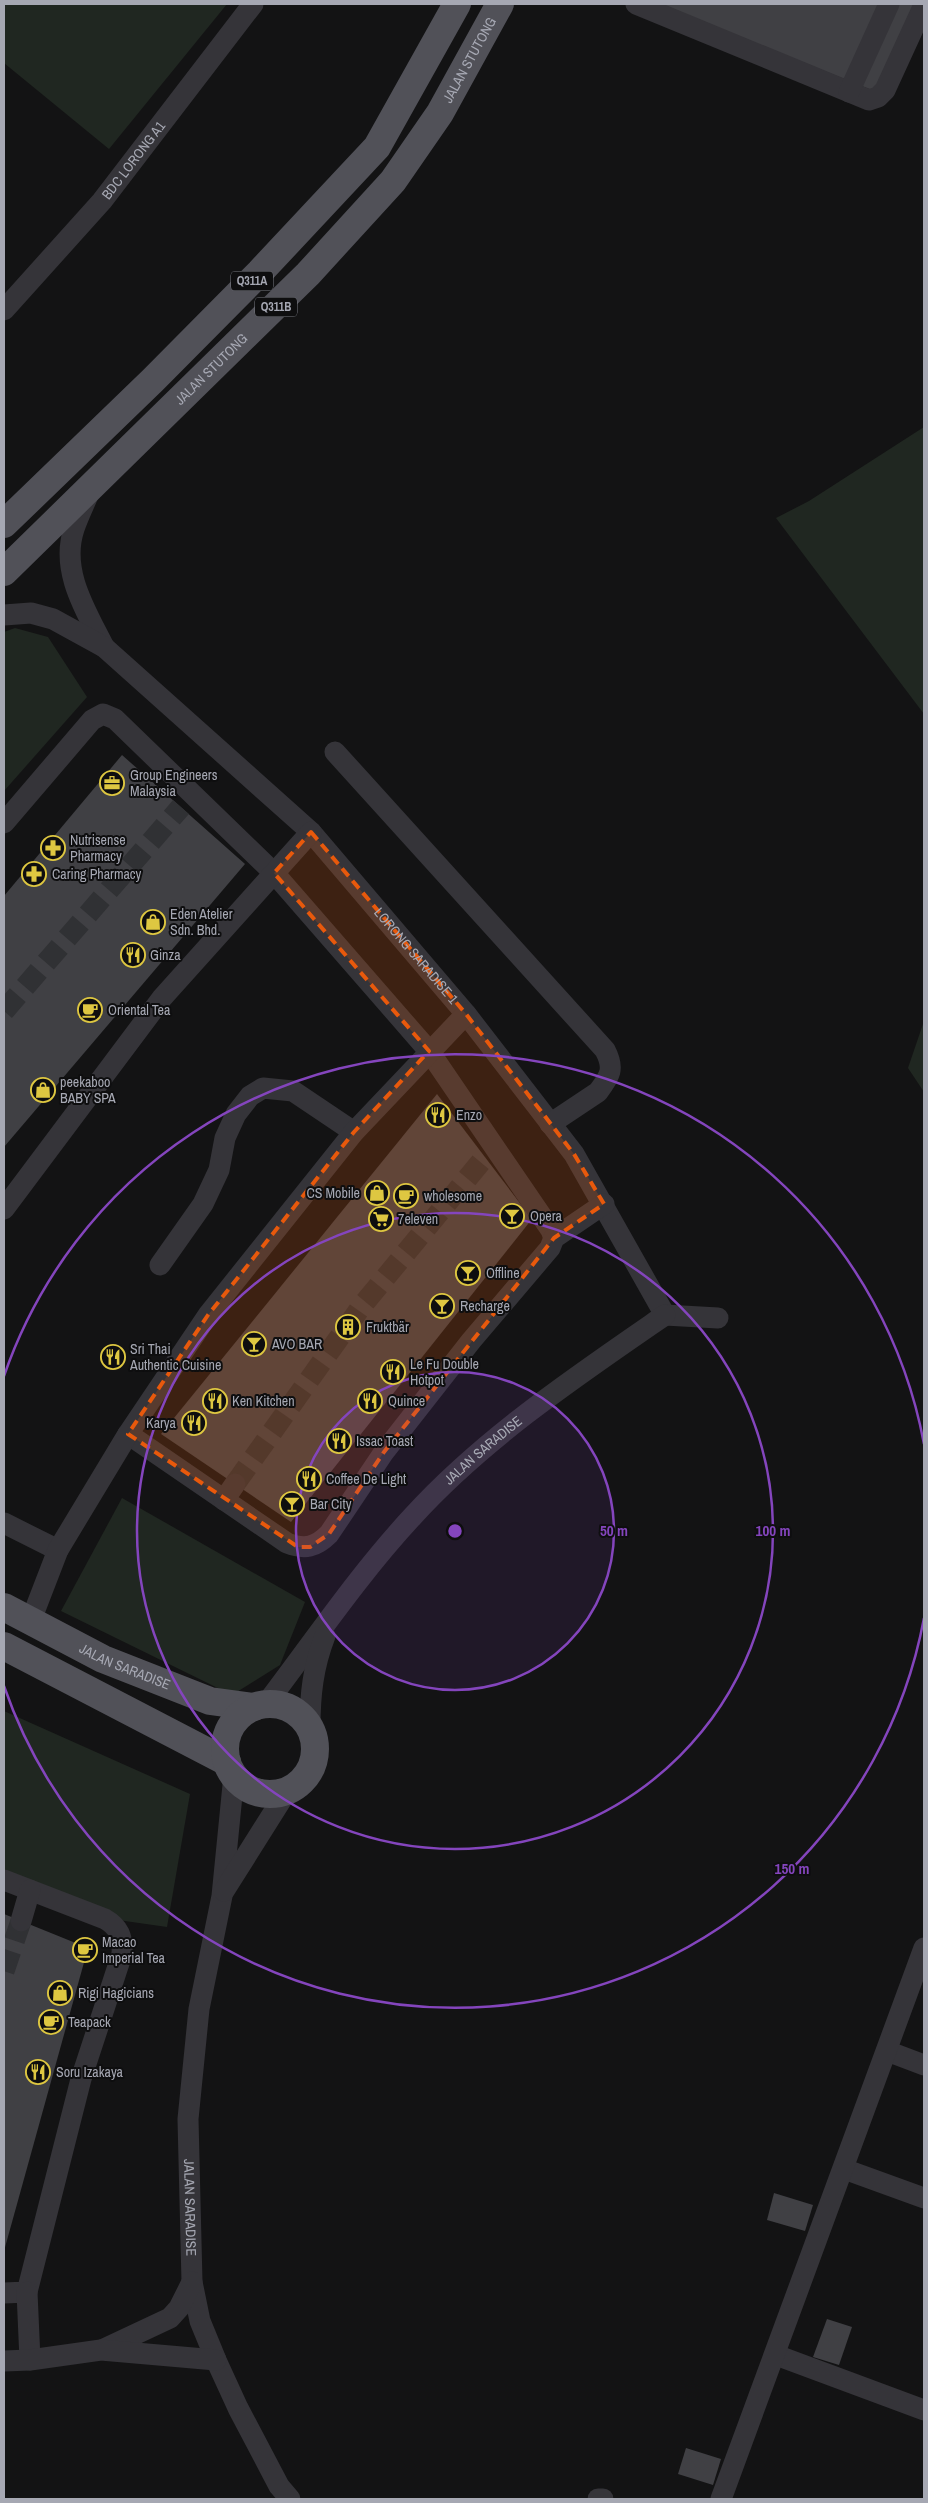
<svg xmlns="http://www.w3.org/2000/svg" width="928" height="2503" font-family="'Archivo Narrow',sans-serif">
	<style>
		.green { fill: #202721 }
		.building { fill: #404044 }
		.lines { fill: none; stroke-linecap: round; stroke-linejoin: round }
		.minor-tunnel { stroke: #303134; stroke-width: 21; stroke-dasharray: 21 11; stroke-linecap: butt }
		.minor { stroke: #353439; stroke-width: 21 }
		.major { stroke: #515158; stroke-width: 28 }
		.marked { fill: #e8590c; fill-opacity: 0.2; stroke: #e8590c; stroke-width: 4; stroke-dasharray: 10 6; stroke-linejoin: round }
		.ring { fill: none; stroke: #8445bd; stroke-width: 2.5 }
		.labels { text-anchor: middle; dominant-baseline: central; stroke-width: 4; stroke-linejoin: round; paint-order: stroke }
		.shield { fill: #0e0e0f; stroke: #787a82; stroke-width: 1 }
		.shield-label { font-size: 12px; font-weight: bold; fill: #a6a8b3 }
		.street-label { font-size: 14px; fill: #a6a8b3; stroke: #0e0e0f }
		.poi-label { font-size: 14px; fill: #a6a8b3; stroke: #0e0e0f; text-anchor: start }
		.centre { fill: #8445bd; stroke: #0e0e0f; stroke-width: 2.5 }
		.ring-label { font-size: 15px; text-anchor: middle; font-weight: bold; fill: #8445bd; stroke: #0e0e0f; stroke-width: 4; stroke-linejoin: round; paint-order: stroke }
	</style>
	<rect width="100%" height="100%" fill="#131314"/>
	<!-- green -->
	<g class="green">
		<path d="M4 4H227L109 149 4 63Z"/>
		<path d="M924 427V714L776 518 809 501Z"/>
		<path d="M15 628 48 637 87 697 4 791V632Z"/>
		<path d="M924 1021V1092L908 1068Z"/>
		<path d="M122 1498 305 1602 280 1665 232 1695 61 1611Z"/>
		<path d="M4 1711 190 1794 167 1927 118 1920 4 1875Z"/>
	</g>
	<!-- building -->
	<g class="building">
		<path d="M657 4H915L874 91Z"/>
		<path d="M122 755 245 864 4 1147V896Z"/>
		<path d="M437 1094 532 1219 291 1522 161 1434Z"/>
		<path d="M4 1914 88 1948 4 2251Z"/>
		<path d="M774 2193 813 2205 805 2231 767 2220Z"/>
		<path d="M827 2319 852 2327 839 2365 813 2357Z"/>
		<path d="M686 2448 721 2459 713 2485 678 2474Z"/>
	</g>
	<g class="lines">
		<!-- minor-tunnel -->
		<g class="minor-tunnel">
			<path d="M4 1011 181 807"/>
			<path d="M235 1484 361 1307 485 1157"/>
			<path d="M4 1971 21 1921"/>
		</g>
		<!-- minor -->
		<g class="minor">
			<path d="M636 4 869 100 878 97 885 90 924 5"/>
			<path d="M849 92 889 4"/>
			<path id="s1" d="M4 310 102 201 253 4"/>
			<path d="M89 493C84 505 78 517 74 529 60 571 86 611 104 647"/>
			<path id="s2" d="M4 615 31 613 53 619 104 647 311 832 466 1014 574 1154 665 1315"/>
			<path d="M335 752 605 1050C615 1069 610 1076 598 1092L550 1124"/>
			<path d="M4 823 92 720 103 714 115 719 274 873 429 1051 551 1230 554 1238"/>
			<path d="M4 1209 162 998 311 832"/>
			<path d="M160 1265 203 1204 219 1170 225 1138 236 1114 250 1096 263 1088 293 1091 354 1132"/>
			<path d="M665 1315 718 1318"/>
			<path d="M128 1434 287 1543C305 1550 316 1547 329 1534L384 1452 471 1341 550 1248 554 1238 604 1204"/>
			<path d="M224 1500 235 1484"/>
			<path d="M4 1523 58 1550"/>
			<path d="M31 1620 58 1550 128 1434 208 1315 354 1132 466 1014"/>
			<path id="s3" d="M266 1704C314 1641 359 1574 413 1516 484 1438 578 1375 665 1315"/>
			<path d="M310 1727C310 1695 313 1667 325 1636"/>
			<path id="s4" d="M234 1775 222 1896 199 2009 188 2119 192 2282 200 2321 216 2360 238 2408 279 2486 290 2499"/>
			<path d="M4 1880 105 1919C119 1927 123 1937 122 1954L81 2079 27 2292 4 2293"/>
			<path d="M224 1891 287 1791"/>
			<path d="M21 1921 30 1890"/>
			<path d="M887 2051 924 2065"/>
			<path d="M844 2169 924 2198"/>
			<path d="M27 2292 30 2360"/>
			<path d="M104 2349 170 2318 179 2308 192 2282"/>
			<path d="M776 2355 924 2410"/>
			<path d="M4 2361 30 2360 101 2350 216 2360"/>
			<path d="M598 2499H603"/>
			<path d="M721 2499 924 1948"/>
		</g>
		<!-- major -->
		<g class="major">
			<path d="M4 524 153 380 260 272 377 147 457 4"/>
			<path id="s5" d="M4 572 308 274 393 181 440 113 500 4"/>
			<path id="s6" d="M4 1607 103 1659 210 1701 254 1707"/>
			<path d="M4 1646 227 1762"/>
			<circle cx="270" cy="1749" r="45"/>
		</g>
	</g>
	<!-- marked area -->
	<path class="marked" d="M311 832 466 1014 574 1154 604 1204 554 1238 384 1452 329 1534 310 1547H298L128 1434 208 1315 354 1132 429 1051 274 873Z"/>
	<!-- distance rings -->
	<circle cx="455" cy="1531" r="159" fill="#8445bd" fill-opacity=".12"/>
	<g class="ring">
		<circle cx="455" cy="1531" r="159"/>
		<circle cx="455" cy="1531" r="318"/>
		<path d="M924 1618A477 477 0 0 1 4 1686M4 1376A477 477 0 0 1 924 1444"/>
	</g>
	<!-- icons -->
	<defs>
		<symbol id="office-ring" viewBox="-11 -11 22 22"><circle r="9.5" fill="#0e0e0f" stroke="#dec741" stroke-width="1.5"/><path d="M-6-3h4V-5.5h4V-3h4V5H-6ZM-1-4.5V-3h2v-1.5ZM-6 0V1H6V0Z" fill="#dec741"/></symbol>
		<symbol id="pharmacy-ring" viewBox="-11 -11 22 22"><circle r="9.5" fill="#0e0e0f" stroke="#dec741" stroke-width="1.5"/><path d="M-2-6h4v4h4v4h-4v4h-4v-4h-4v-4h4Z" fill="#dec741"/></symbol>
		<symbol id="shop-ring" viewBox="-11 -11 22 22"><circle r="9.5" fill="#0e0e0f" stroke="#dec741" stroke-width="1.5"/><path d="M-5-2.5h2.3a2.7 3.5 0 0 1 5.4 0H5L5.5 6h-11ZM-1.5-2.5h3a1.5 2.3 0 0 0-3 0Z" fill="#dec741"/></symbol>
		<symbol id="restaurant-ring" viewBox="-11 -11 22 22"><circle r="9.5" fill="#0e0e0f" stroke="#dec741" stroke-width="1.5"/><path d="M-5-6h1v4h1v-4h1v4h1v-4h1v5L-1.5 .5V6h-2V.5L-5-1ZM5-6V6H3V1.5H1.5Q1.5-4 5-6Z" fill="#dec741"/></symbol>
		<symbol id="cafe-ring" viewBox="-11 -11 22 22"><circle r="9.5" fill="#0e0e0f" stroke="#dec741" stroke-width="1.5"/><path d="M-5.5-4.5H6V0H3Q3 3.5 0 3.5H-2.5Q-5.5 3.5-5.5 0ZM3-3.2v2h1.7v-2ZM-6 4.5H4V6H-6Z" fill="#dec741"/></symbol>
		<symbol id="bar-ring" viewBox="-11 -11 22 22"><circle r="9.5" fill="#0e0e0f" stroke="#dec741" stroke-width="1.5"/><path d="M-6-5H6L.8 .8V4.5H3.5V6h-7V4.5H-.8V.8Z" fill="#dec741"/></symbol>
		<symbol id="supermarket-ring" viewBox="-11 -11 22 22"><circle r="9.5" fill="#0e0e0f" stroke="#dec741" stroke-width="1.5"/><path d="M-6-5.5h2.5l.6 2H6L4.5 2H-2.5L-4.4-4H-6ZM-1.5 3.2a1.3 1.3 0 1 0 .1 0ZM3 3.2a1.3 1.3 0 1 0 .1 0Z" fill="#dec741"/></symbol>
		<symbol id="building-ring" viewBox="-11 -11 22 22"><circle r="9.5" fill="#0e0e0f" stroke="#dec741" stroke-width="1.5"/><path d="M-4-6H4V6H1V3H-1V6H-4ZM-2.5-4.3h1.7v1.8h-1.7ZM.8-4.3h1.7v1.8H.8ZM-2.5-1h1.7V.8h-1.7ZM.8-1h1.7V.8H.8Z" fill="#dec741"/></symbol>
	</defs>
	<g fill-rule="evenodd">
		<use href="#office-ring" x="98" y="769" width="28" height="28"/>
		<use href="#pharmacy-ring" x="39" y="834" width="28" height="28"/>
		<use href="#pharmacy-ring" x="20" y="860" width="28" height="28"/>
		<use href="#shop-ring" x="139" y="908" width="28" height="28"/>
		<use href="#restaurant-ring" x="119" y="941" width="28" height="28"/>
		<use href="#cafe-ring" x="76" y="996" width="28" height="28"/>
		<use href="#shop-ring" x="29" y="1076" width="28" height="28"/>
		<use href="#restaurant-ring" x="424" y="1101" width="28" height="28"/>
		<use href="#shop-ring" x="363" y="1179" width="28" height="28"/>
		<use href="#cafe-ring" x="392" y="1182" width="28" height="28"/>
		<use href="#bar-ring" x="498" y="1202" width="28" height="28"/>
		<use href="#supermarket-ring" x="367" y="1205" width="28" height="28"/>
		<use href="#bar-ring" x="454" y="1259" width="28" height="28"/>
		<use href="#bar-ring" x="428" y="1292" width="28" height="28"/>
		<use href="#building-ring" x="334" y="1313" width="28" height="28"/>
		<use href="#bar-ring" x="240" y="1330" width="28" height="28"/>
		<use href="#restaurant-ring" x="99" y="1343" width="28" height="28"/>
		<use href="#restaurant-ring" x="379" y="1358" width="28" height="28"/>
		<use href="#restaurant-ring" x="201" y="1387" width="28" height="28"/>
		<use href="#restaurant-ring" x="356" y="1387" width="28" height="28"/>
		<use href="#restaurant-ring" x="180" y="1409" width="28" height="28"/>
		<use href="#restaurant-ring" x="325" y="1427" width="28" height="28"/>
		<use href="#restaurant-ring" x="295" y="1465" width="28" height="28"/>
		<use href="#bar-ring" x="278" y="1490" width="28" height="28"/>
		<use href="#cafe-ring" x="71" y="1936" width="28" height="28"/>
		<use href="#shop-ring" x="46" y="1979" width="28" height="28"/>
		<use href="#cafe-ring" x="37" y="2008" width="28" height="28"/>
		<use href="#restaurant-ring" x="24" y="2058" width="28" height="28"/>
	</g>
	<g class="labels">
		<!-- shield labels -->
		<g class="shield">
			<rect x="231" y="271.5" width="42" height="19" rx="4"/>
			<rect x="255" y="297.5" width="42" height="19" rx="4"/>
		</g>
		<g class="shield-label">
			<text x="252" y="281">Q311A</text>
			<text x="276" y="307">Q311B</text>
		</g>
		<!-- street labels -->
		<g class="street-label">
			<text stroke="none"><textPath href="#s5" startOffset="695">JALAN STUTONG</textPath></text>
			<text stroke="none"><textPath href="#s1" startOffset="198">BDC LORONG A1</textPath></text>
			<text stroke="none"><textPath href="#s5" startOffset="290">JALAN STUTONG</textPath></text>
			<text stroke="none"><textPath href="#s2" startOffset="548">LORONG SARADISE 1</textPath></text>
			<text stroke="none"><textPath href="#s3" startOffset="335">JALAN SARADISE</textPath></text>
			<text stroke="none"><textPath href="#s6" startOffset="135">JALAN SARADISE</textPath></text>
			<text stroke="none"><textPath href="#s4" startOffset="436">JALAN SARADISE</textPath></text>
		</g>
		<!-- poi labels -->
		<g class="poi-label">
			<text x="130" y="775">Group Engineers<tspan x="130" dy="16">Malaysia</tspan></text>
			<text x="70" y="840">Nutrisense<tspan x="70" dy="16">Pharmacy</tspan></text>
			<text x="52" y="874">Caring Pharmacy</text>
			<text x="170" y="914">Eden Atelier<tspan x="170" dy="16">Sdn. Bhd.</tspan></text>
			<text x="150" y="955">Ginza</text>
			<text x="108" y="1010">Oriental Tea</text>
			<text x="60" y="1082">peekaboo<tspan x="60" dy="16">BABY SPA</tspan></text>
			<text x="456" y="1115">Enzo</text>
			<text x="360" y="1193" text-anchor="end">CS Mobile</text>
			<text x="424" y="1196">wholesome</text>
			<text x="530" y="1216">Opera</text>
			<text x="398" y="1219">7eleven</text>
			<text x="486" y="1273">Offline</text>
			<text x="460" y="1306">Recharge</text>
			<text x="366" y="1327">Fruktbär</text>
			<text x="272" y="1344">AVO BAR</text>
			<text x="130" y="1349">Sri Thai<tspan x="130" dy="16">Authentic Cuisine</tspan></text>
			<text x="410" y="1364">Le Fu Double<tspan x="410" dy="16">Hotpot</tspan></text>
			<text x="232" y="1401">Ken Kitchen</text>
			<text x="388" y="1401">Quince</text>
			<text x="176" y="1423" text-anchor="end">Karya</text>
			<text x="356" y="1441">Issac Toast</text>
			<text x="326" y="1479">Coffee De Light</text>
			<text x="310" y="1504">Bar City</text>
			<text x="102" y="1942">Macao<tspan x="102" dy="16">Imperial Tea</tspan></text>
			<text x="78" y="1993">Rigi Hagicians</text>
			<text x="68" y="2022">Teapack</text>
			<text x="56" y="2072">Soru Izakaya</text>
		</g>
	</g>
	<circle cx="455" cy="1531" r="8" class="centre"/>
	<g class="ring-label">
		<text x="614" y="1536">50 m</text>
		<text x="773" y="1536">100 m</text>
		<text x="792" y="1874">150 m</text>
	</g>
	<!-- border -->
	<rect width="928" height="2503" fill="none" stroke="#a6a8b3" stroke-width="10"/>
</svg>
